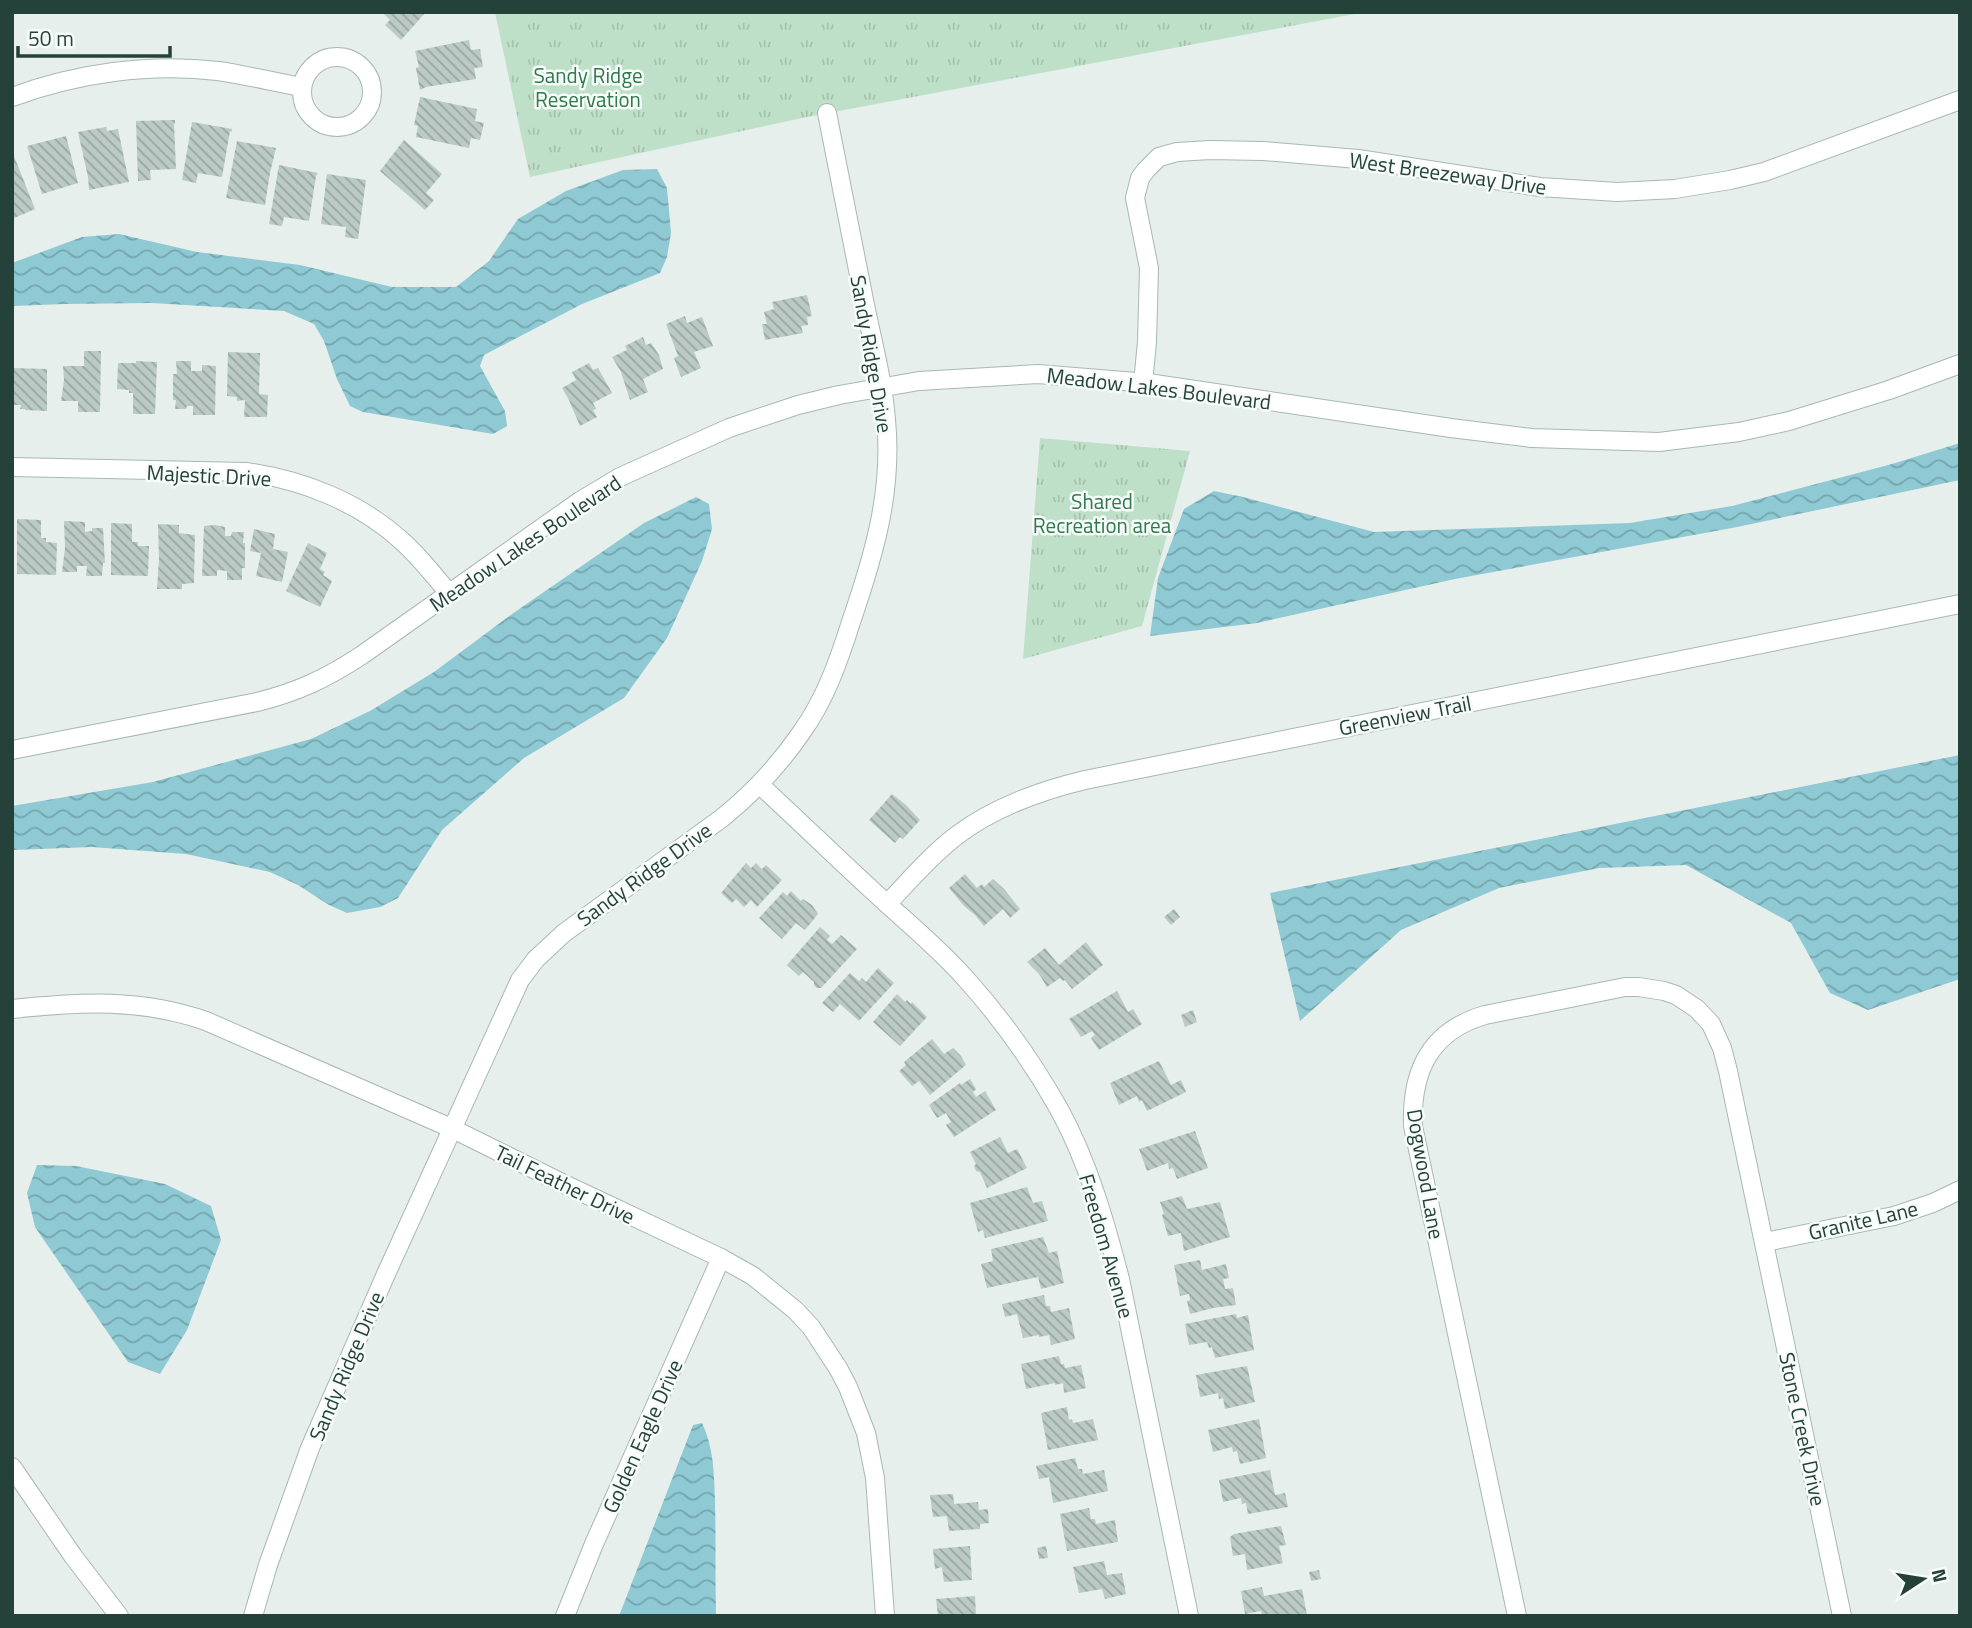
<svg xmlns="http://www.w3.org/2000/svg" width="1972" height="1628" font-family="'Titillium Web',sans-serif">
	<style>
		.park { fill: url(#park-tufts) }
		.water { fill: url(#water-waves) }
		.building { fill: url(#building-back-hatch) }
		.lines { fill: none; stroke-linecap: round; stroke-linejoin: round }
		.minor-casing { stroke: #a8b8b2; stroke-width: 20 }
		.minor { stroke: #fff; stroke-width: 18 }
		.labels { text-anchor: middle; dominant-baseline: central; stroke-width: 5; stroke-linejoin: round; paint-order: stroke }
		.park-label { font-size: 21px; fill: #2d7a4b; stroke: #f7fbf9 }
		.street-label { font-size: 21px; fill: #24423a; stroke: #f7fbf9 }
	</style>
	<defs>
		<pattern id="park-tufts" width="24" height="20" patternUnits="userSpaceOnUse" patternTransform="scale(1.75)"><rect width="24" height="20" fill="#bfe0c8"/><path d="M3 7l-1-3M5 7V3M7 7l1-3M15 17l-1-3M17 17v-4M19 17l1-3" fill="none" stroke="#a4c1ad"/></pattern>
		<pattern id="water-waves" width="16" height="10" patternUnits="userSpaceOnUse" patternTransform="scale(1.75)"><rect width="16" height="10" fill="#8ec9d4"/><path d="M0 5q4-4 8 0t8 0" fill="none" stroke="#74a5ad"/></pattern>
		<pattern id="building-back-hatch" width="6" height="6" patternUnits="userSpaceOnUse" patternTransform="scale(1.75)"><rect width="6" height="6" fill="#bbcac4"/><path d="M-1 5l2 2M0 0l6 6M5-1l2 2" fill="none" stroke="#98a6a0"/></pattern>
	</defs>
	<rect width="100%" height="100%" fill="#e6efeb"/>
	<!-- park -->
	<g class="park">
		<path d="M495 12H1365L802 118 530 177Z"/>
		<path d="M1040 438 1190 451 1142 626 1023 659Z"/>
	</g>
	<!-- water -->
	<g class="water">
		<path d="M657 169 667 188 671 233 667 257 660 273 582 304 484 355 480 366 505 411 507 426 493 434 363 412 350 406 337 379 324 341 314 324 284 311 152 303 64 304 12 306V263L82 237 119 234 197 252 300 265 392 287H456L489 261 518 219 566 191 623 170Z"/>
		<path d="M1960 443V480L1737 527 1455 579 1257 623 1150 636 1158 578 1184 509 1214 491 1243 497 1374 532 1630 523 1732 506 1892 464Z"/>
		<path d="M696 497 709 504 712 529 702 561 667 638 624 698 524 758 442 830 398 898 380 907 347 913 329 905 298 885 270 872 186 854 92 847 12 850V806L153 782 311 739 370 711 434 672 512 614 644 523Z"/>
		<path d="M1960 755V979L1868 1010 1830 993 1791 923 1686 865 1599 868 1499 888 1401 930 1300 1021 1270 893Z"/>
		<path d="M37 1165 76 1166 165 1184 211 1206 221 1240 187 1330 160 1374 128 1362 35 1227 27 1193Z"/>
		<path d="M702 1423C714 1448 714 1474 715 1502 716 1540 715 1578 716 1616H619L693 1425Z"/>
	</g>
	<!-- building -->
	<g class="building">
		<path d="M382 12H426L401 40 385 25 390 20Z"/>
		<path d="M469 40 471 50 480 49 483 67 474 68 476 79 426 87 420 90 416 68 419 67 415 51Z"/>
		<path d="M420 97 477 109 475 121 484 123 480 140 471 138 469 148 416 137 418 126 414 125Z"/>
		<path d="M175 120V123L174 124 176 169 150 170 151 180 138 181 136 121Z"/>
		<path d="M192 122 232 129V132L230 131 222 177 198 173 196 183 182 180Z"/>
		<path d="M106 127 107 131 118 129 129 182 89 190 88 177 78 132Z"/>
		<path d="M66 136 78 183 42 194 27 146Z"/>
		<path d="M404 140 442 174 426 193 434 200 425 210 380 171Z"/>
		<path d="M237 141 276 148 270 173 265 205 226 198Z"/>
		<path d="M12 151 35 209 12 219Z"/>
		<path d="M279 165 318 173 316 176 309 221 284 217 282 226 269 224Z"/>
		<path d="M327 174 366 180 358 239 345 237 346 227 321 224Z"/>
		<path d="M807 295 812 316 807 317 808 325 801 326 803 333 765 340 762 324H767L764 312 774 309 772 302Z"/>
		<path d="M685 316 687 323 702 317 713 346 694 352 701 368 681 377 674 358 678 356 666 324Z"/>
		<path d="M643 337 646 345 651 343 659 355 663 369 643 379 648 392 630 400 621 372 612 357 627 350 625 346Z"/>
		<path d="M84 351H101L100 412H78V401H61L64 380 63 366H84Z"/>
		<path d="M228 352 260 353 259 394 268 395 267 417H244L245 400 237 401V397L227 396Z"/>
		<path d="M136 361 157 362 155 414H133V393H129V390L117 389 118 363H136Z"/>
		<path d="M176 361H191V371H202V365L216 366 215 415H193V406H187L186 409H175L176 400H173V374H177Z"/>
		<path d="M589 363 593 370 598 368 612 393 593 403 596 409 593 410 597 417 580 426 569 400 562 388 576 380 572 372Z"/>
		<path d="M12 368 47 369V411L25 410V409H20L21 405H12Z"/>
		<path d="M17 519 41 520V538H46V542L57 543 56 575 17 574Z"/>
		<path d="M64 521 85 522V532L92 531V528H103L105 563H103L102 576H86L87 566H77V572H62L65 548Z"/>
		<path d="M111 523 132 524V542H138V546H149L148 576 111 575Z"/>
		<path d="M158 524 179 525V533L195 535 194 583 182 584V589H157L159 558Z"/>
		<path d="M215 525 225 527V536H231L232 532H244L243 543H245V568H242V580H227V571L217 570V576H202L204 526Z"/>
		<path d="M254 529 275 534 273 549 288 552 282 582 256 576 261 553 250 551Z"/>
		<path d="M308 543 327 553 320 569 325 572 323 575 332 581 320 607 286 591Z"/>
		<path d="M892 794 906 805 920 820 903 839 900 837 895 843 869 820Z"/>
		<path d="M746 863 751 868 756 863 762 869 766 865 782 880 757 907 751 900 744 907 736 899 732 903 721 893Z"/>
		<path d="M965 874 977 888 982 884 984 887 993 879 1004 889 1020 909 1010 918 1003 909 984 926 975 915 964 906 949 888Z"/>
		<path d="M791 891 801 901 803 899 812 905 818 914 805 930 796 923 782 939 759 918 783 892 787 896Z"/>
		<path d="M1174 909 1180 917 1171 925 1164 917Z"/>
		<path d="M820 927 830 936 827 940 832 944 841 935 857 949 821 988H817L814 985V982L803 972 799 976 787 965Z"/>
		<path d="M1086 942 1103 965 1072 989 1065 980 1063 981 1060 978 1047 987 1039 974 1027 962 1045 948 1059 965Z"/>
		<path d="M878 968 894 983 859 1021 840 1004 833 1012 822 1003 850 973 859 981 862 978 866 982Z"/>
		<path d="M1117 991 1128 1012 1133 1009 1142 1024 1099 1050 1091 1038 1095 1035 1092 1031 1081 1037 1069 1019Z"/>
		<path d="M897 994 905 1002 907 1000 911 1004 912 1002 927 1017 900 1046 873 1022Z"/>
		<path d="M1193 1010 1197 1022 1185 1027 1181 1015Z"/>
		<path d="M932 1039 944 1054 953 1048 961 1056 966 1065 930 1095 919 1081 912 1086 899 1071 906 1065 904 1062Z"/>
		<path d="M1159 1061 1171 1085 1181 1080 1186 1092 1147 1111 1142 1100 1139 1102 1137 1096 1119 1105 1110 1083Z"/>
		<path d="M970 1079 976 1089 973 1092 976 1097 985 1091 996 1110 954 1137 946 1125 951 1122 946 1113 937 1118 929 1105 960 1083 961 1085Z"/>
		<path d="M1195 1131 1208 1168 1177 1179 1173 1168 1169 1169 1168 1163 1147 1171 1139 1149Z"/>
		<path d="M1000 1137 1008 1153 1017 1149 1027 1168 987 1188 980 1172 976 1171 974 1166 976 1164 970 1152Z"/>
		<path d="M1027 1187 1033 1203 1042 1201 1048 1221 985 1238 983 1230 978 1232 970 1203Z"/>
		<path d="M1182 1196 1187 1209 1220 1202 1230 1237 1184 1251 1181 1233 1168 1236 1162 1215 1164 1214 1160 1202Z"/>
		<path d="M1043 1237 1049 1253 1057 1251 1064 1283 1041 1289 1038 1277 987 1288 981 1264 993 1261 991 1249Z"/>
		<path d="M1200 1260 1202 1270 1226 1264 1229 1278 1223 1279 1225 1289 1233 1288 1236 1305 1213 1308 1190 1314 1187 1301 1190 1300 1189 1294 1180 1296 1174 1265Z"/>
		<path d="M1044 1295 1046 1306H1050L1051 1312 1069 1308 1075 1339 1051 1345 1049 1335 1039 1337V1335L1023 1338 1017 1314 1005 1317 1002 1304Z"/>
		<path d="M1236 1314 1237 1318 1248 1315 1254 1350 1215 1358 1212 1347 1209 1348 1207 1342 1189 1345 1185 1324Z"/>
		<path d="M1059 1356 1061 1364H1064L1065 1368 1081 1365 1086 1388 1064 1393 1063 1383 1055 1385V1383L1026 1389 1021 1364Z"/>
		<path d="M1247 1366 1255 1402 1225 1409 1223 1398 1219 1399 1218 1393 1200 1397 1196 1375Z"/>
		<path d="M1067 1407 1069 1420 1072 1419 1073 1423 1093 1419 1098 1440 1048 1450 1041 1413Z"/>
		<path d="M1259 1419 1266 1458 1240 1464 1237 1451 1233 1452 1232 1447 1213 1452 1208 1430Z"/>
		<path d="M1075 1458 1078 1469H1082L1083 1474 1104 1470 1108 1491 1053 1503 1049 1477 1039 1479 1036 1466Z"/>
		<path d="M1270 1470 1275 1495 1285 1493 1288 1507 1248 1514 1246 1503 1242 1504 1241 1498 1223 1502 1219 1480Z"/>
		<path d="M953 1494 954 1504 978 1502 979 1510 988 1509 989 1523 980 1524V1529L949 1531 947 1516 933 1517 930 1495Z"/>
		<path d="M1089 1508 1091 1519H1095L1096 1524 1115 1520 1118 1542 1067 1551 1060 1514Z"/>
		<path d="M1281 1526 1286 1545 1279 1546 1283 1563 1247 1570 1245 1554 1233 1556 1230 1537 1234 1534Z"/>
		<path d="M970 1546 972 1580 944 1582 942 1567 935 1569 933 1549Z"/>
		<path d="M1046 1546 1048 1558 1039 1559 1037 1548Z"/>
		<path d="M1104 1561 1107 1575 1122 1573 1126 1594 1105 1599 1102 1589 1079 1593 1073 1567Z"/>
		<path d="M1319 1570 1321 1579 1311 1581 1309 1572Z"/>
		<path d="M1262 1587 1264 1596 1302 1589 1307 1615 1262 1616 1261 1611 1245 1614 1241 1591Z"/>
		<path d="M975 1596 976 1616H938L936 1599Z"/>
	</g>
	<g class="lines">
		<defs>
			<g id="minor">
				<circle cx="337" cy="92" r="35"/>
				<path d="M12 97C77 73 149 63 218 71 246 75 274 82 302 87"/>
				<path d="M1143 383 1147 342 1149 268 1135 198 1140 178 1146 170 1159 157 1177 152 1210 150 1263 151 1358 159 1540 187 1617 192 1675 189 1730 180 1764 172 1960 100"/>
				<path d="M12 467 246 472C303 480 359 502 402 541 420 557 434 576 450 594"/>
				<path d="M12 750 257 702C298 692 327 678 362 655L580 501 620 477 729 428 798 405 839 395 919 381 1038 374 1148 383 1451 428 1532 438 1659 442 1739 432 1789 421 1889 390 1960 364"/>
				<path d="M760 785C798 820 835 856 873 891 904 920 938 947 966 979 1001 1018 1033 1063 1059 1109 1088 1162 1105 1221 1120 1279L1189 1616"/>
				<path d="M887 904C909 881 931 855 956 836 994 807 1039 791 1085 780L1960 604"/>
				<path d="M12 1009C81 1002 140 998 206 1021L451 1128 562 1183 721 1258 753 1276 795 1310 811 1327 838 1368 848 1387 866 1433 875 1478 885 1616"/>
				<path d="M1765 1242 1894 1216 1933 1203 1960 1190"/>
				<path d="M12 1467 73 1556 119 1616"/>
				<path d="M253 1616 268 1565 310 1448 386 1274 520 980 536 959 564 933 722 818C753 793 779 765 801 733 825 700 839 660 851 622 874 555 893 491 886 420 883 380 872 340 864 300 852 238 839 175 827 113"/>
				<path d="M565 1616 594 1544 721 1258"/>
				<path d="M1517 1616 1413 1126C1411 1071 1430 1031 1485 1015L1625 987H1639L1664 991 1676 995 1697 1009 1711 1024 1722 1048 1728 1071 1842 1616"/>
			</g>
		</defs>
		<!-- minor casing -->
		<use href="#minor" class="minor-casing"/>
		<!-- minor -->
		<use href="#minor" class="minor"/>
	</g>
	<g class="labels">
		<!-- park labels -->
		<g class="park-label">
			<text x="588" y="75">Sandy Ridge<tspan x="588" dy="24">Reservation</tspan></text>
			<text x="1102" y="501">Shared<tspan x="1102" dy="24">Recreation area</tspan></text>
		</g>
		<!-- street labels -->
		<g class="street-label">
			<text transform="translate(1448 173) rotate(8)">West Breezeway Drive</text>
			<text transform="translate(872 354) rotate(80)">Sandy Ridge Drive</text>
			<text transform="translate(1159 388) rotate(7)">Meadow Lakes Boulevard</text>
			<text transform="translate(209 475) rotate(3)">Majestic Drive</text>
			<text transform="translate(525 543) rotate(-34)">Meadow Lakes Boulevard</text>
			<text transform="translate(1405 715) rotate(-11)">Greenview Trail</text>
			<text transform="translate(644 874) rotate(-36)">Sandy Ridge Drive</text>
			<text transform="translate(1426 1174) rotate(80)">Dogwood Lane</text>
			<text transform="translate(565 1184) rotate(26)">Tail Feather Drive</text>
			<text transform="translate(1863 1220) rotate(-13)">Granite Lane</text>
			<text transform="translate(1107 1246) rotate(74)">Freedom Avenue</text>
			<text transform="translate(346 1366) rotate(-67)">Sandy Ridge Drive</text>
			<text transform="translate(1803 1429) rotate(78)">Stone Creek Drive</text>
			<text transform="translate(642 1436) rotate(-66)">Golden Eagle Drive</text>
		</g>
	</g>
	<!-- border -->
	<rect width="1972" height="1628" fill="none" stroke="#24423a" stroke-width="28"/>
	<!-- north arrow -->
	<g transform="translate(1923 1579) rotate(78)" stroke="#f7fbf9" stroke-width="5" paint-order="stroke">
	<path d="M0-5L12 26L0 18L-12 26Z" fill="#24423a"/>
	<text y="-10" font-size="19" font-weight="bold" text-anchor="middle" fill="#24423a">N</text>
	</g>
	<!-- scale -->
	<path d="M18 46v10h152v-10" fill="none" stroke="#24423a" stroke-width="3.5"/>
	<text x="28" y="46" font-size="21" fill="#24423a" stroke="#f7fbf9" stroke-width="5" paint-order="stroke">50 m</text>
</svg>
